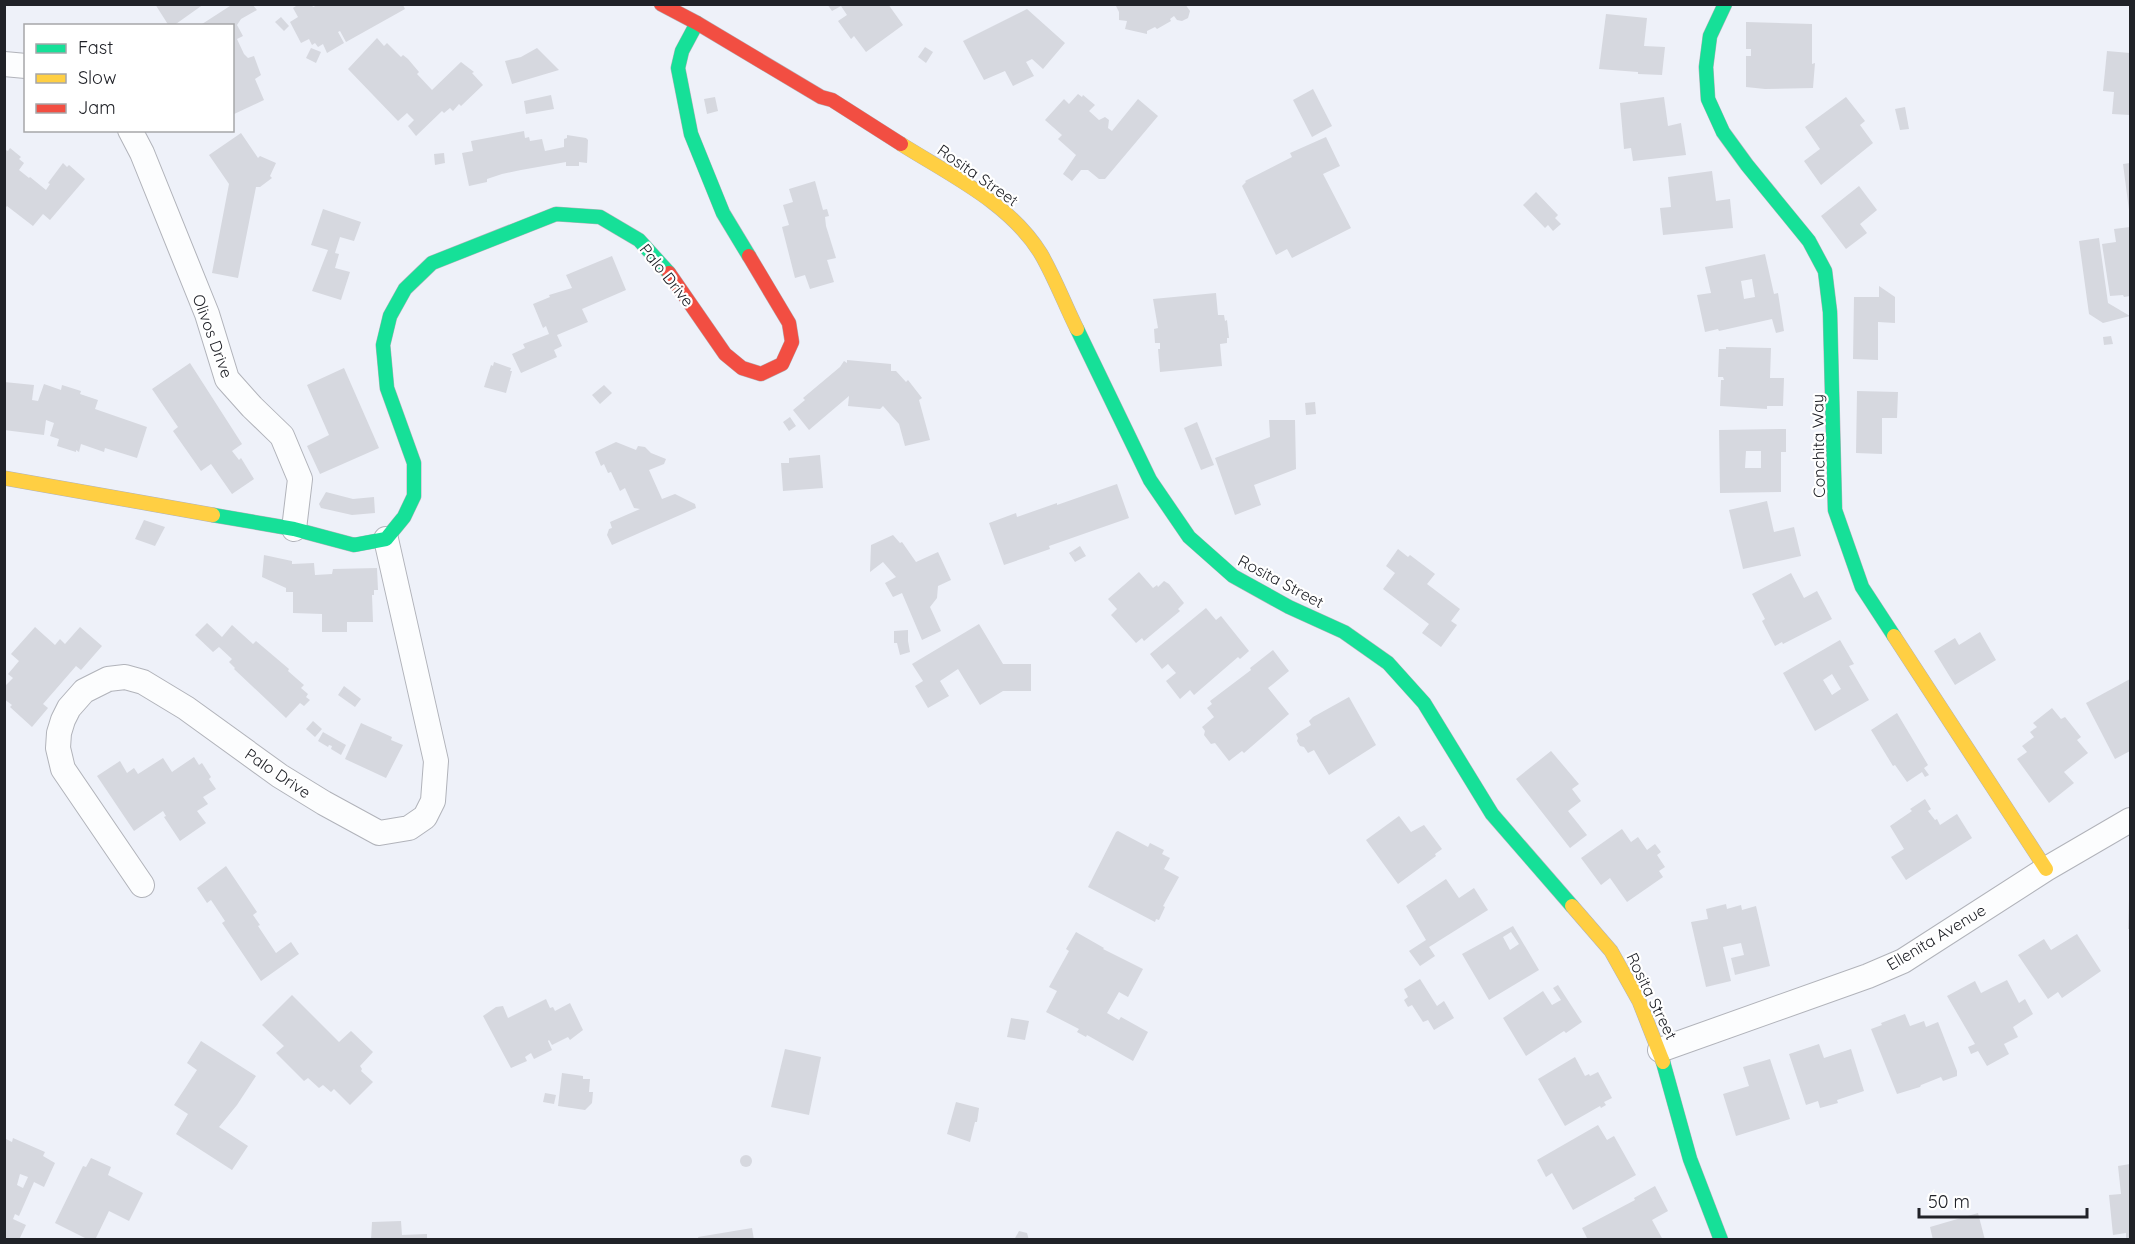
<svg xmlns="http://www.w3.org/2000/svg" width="2135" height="1244" font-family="Quicksand,sans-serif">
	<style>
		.building { fill: #d6d8df; fill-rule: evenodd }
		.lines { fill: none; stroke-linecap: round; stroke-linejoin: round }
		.street-casing { stroke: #b1b3ba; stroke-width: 26 }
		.fast-casing { stroke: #b1b3ba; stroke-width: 15 }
		.slow-casing { stroke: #b1b3ba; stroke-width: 15 }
		.jam-casing { stroke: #b1b3ba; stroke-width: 15 }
		.street { stroke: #fcfdfe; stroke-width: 24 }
		.fast { stroke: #16e098; stroke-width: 14 }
		.slow { stroke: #ffcf43; stroke-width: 14 }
		.jam { stroke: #f24e42; stroke-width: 14 }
		.labels { text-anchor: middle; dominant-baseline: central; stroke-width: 4.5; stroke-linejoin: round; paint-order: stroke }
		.street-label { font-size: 16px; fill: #202228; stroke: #fff }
	</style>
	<rect width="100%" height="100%" fill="#eef1f9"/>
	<!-- building -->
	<g class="building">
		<path d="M155 4H204L173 26H169Z"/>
		<path d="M233 4H252L257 10 241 19 237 25 243 36 237 39 244 54 248 58 254 56 261 75 255 79 264 100 232 115V26H199Z"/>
		<path d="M299 4H311L313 7 318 5H403L405 9 346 42 340 31 338 32 344 43 327 53 323 44 318 47 315 43 312 45 309 39 301 43 290 22 298 17 293 8Z"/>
		<path d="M827 4H888L903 25 866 52 854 36 851 39 838 21 847 15 841 6 832 11Z"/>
		<path d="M1115 4H1185L1190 11 1188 18 1182 21 1177 20 1174 16 1170 19 1171 21 1157 29 1155 27 1147 31V34L1125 29 1127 21 1119 20V12Z"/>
		<path d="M1027 9 1065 43 1043 69 1032 59 1026 62 1034 76 1013 86 1005 71 984 80 963 41Z"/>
		<path d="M1606 14 1647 18 1644 46 1665 47 1662 75 1638 74V72L1599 69Z"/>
		<path d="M281 17 289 26 284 31 275 22Z"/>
		<path d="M1746 22 1812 24V64L1815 63 1813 88 1765 89 1746 87V56H1751V49H1746Z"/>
		<path d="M377 38 384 46 387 43 401 57 403 55 408 59 419 72 417 74 432 90 461 62 474 72 472 73 483 85 461 106 459 104 453 111 450 108 444 113 442 111 416 136 408 126 414 120 407 113 398 121 348 69Z"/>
		<path d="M925 47 933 52 926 63 918 57Z"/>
		<path d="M311 48 321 52 316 63 306 58Z"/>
		<path d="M537 48 559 70 512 84 505 61 521 57Z"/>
		<path d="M2107 51 2130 53V115L2112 114 2114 92 2103 91Z"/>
		<path d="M1313 89 1332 126 1312 137 1293 100Z"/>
		<path d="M1078 94 1082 97 1083 95 1095 105 1089 111 1099 120 1105 117 1109 120 1108 128 1112 131 1138 99 1158 116 1105 179H1099L1088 170H1081L1072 181 1063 174 1076 155 1058 139 1062 135 1045 120 1064 99 1069 104Z"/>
		<path d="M551 95 554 109 526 114 524 101Z"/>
		<path d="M715 97 718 111 707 114 704 99Z"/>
		<path d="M1664 97 1668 126 1681 123 1686 155 1633 161 1631 148 1624 149 1620 103Z"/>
		<path d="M1846 97 1865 121 1860 125 1873 143 1821 185 1804 161 1820 149 1805 127Z"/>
		<path d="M1905 107 1909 129 1900 130 1895 109Z"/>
		<path d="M524 131 525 138 529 137 530 141 542 139 545 151 564 147V139L567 138V135L586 138 588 140 587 163 579 162V166H566V162L521 170 502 174 487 179V182L469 186 462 153 473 151 471 141Z"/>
		<path d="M241 133 258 158 260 156 276 163 270 176 272 178 260 187H256L238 278 212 273 229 184 209 155Z"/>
		<path d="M1326 137 1340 166 1323 174 1351 228 1292 258 1287 249 1276 255 1242 186 1246 182 1245 181 1292 157 1290 153Z"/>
		<path d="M10 148 21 157 19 159 24 163 19 170 29 178 30 177 46 190 50 184 48 183 63 163 67 167 69 165 85 179 50 220 43 214 33 226 7 206 4 210V149L8 151Z"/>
		<path d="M444 153 445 163 435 165 434 154Z"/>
		<path d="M2130 163V210H2129L2123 164Z"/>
		<path d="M1712 171 1716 201 1730 199 1733 228 1663 235 1660 208 1671 207 1668 177Z"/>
		<path d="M815 181 823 210 827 209 829 216 825 217 826 226 836 258 827 260 834 282 810 289 805 275 795 278 782 227 789 225 783 205 793 202 789 189Z"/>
		<path d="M1859 186 1877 210 1860 224 1867 233 1846 249 1821 216Z"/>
		<path d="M1536 192 1558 215 1555 218 1561 224 1553 231 1548 225 1545 228 1523 205Z"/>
		<path d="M323 209 361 222 354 241 340 237 335 253 339 254 335 268 350 272 341 300 312 291 328 250 311 245Z"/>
		<path d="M2130 227V296L2124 297 2123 295 2110 296 2102 244 2116 242 2114 229Z"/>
		<path d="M2099 238 2108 303 2130 316 2103 323 2089 314 2079 241Z"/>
		<path d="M1765 254 1774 294 1778 293 1784 331 1776 333 1772 319 1719 331 1718 329 1705 332 1697 295 1711 293 1705 267ZM1752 279 1755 297 1744 299 1741 281Z"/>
		<path d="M612 256 626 290 582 309 588 322 557 335 562 346 554 350 557 357 521 373 512 354 525 348 523 344 549 334 546 326 543 328 533 304 550 297 549 295 572 288 566 275Z"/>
		<path d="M1879 286 1895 297V323L1878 322V360L1853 359 1854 297H1879Z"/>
		<path d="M1216 293 1218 315H1224L1225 321 1227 320 1229 338H1227V343L1220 344 1222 366 1160 372 1158 349H1160V343H1155L1154 329 1158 328 1153 299Z"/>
		<path d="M2111 336 2113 344 2104 345 2103 337Z"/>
		<path d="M1726 347 1771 348 1770 378H1784L1783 406H1767V409L1720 406 1721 380H1724L1723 377H1718L1719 349H1726Z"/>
		<path d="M847 360 891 364V371H896L906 382 908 380 922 398 919 400 930 440 905 446 899 424 883 406 880 409 848 406 849 396 809 430 793 410 805 400 803 398 840 367 844 361 847 363Z"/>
		<path d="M494 362 511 368 510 371H512L506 393 484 387 491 365 493 366Z"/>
		<path d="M190 363 242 444 232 451 239 460 241 458 254 479 232 494 211 464 201 471 173 431 178 427 152 389Z"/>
		<path d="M344 368 379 448 320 474 307 446 329 435 307 385Z"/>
		<path d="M4 382 34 385 32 400 38 401 44 384 61 390 62 385 81 391 80 394 98 400 95 409 147 427 137 458 105 448 104 452 81 444 79 452 76 450V452L57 446 59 439 50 436 54 423 46 420 44 435 4 430Z"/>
		<path d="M604 385 612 393 600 404 592 395Z"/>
		<path d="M1857 391 1898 392 1897 418H1882V454L1856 453Z"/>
		<path d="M1315 402 1316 414 1306 415 1305 403Z"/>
		<path d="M790 417 796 426 789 431 783 422Z"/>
		<path d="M1269 420H1295L1296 469 1254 485 1261 505 1235 515 1215 458 1270 437Z"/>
		<path d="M1197 422 1214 465 1201 470 1184 428Z"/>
		<path d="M1786 429V452H1781V492L1720 493 1719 430ZM1746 451H1761V468H1745Z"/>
		<path d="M616 442 636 450 638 446 645 447 651 453 666 459 664 464 649 470 662 499 675 494 695 504 696 508 612 545 607 535 609 529 612 528 610 522 640 509 634 508 625 488 620 491 611 472 608 473 604 464 601 466 595 452Z"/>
		<path d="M820 455 823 488 783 491 781 463H789V458Z"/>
		<path d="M1117 484 1129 518 1049 546 1050 549 1004 565 989 523 1016 513 1017 517 1057 503V505Z"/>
		<path d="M326 492 353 499 374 497 375 513 352 515 321 508 319 504Z"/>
		<path d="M1767 501 1774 532 1794 527 1801 556 1743 569 1729 510Z"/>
		<path d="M144 520 165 527 155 546 135 539Z"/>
		<path d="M893 535 900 543 902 542 916 562 938 552 951 580 938 586 937 598 930 607 941 631 922 640 902 593 893 597 885 583 896 577 883 562 870 572 871 545Z"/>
		<path d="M1080 546 1086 556 1075 562 1069 553Z"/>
		<path d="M1398 549 1408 557 1410 555 1435 574 1427 584 1460 609 1451 621 1457 625 1441 647 1422 633 1429 624 1383 589 1395 573 1386 566Z"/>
		<path d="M264 555 292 561V564L314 563 315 575 332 574 333 569 377 568 378 590H374V595H372L373 622H347V632H322V614L293 613V592H286V588L262 577Z"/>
		<path d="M1139 572 1153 588 1157 585 1158 587 1164 581 1169 584 1184 603 1178 609 1180 611 1144 641 1142 638 1136 643 1111 615 1117 609 1108 599Z"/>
		<path d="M1791 573 1804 598 1817 591 1832 619 1783 644 1782 642 1775 646 1762 621 1765 619 1752 594Z"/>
		<path d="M1206 608 1216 620 1221 616 1249 651 1240 659 1238 657 1194 695 1190 690 1180 699 1166 681 1176 673 1168 664 1162 669 1150 654Z"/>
		<path d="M207 623 222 637 232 625 253 644 256 641 289 669 288 671 304 685 301 688 308 694 306 697 310 700 304 706 300 703 286 718 234 669 235 668 229 662 232 659 219 647 213 652 195 635Z"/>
		<path d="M979 624 1003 664H1031V691H1003L980 705 958 669 940 681 949 696 928 708 915 686 923 681 912 664Z"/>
		<path d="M35 627 55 645 60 639 65 644 80 627 102 646 81 670 76 666 43 704 48 708 32 727 10 707 12 705 4 699V687L13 678 8 674 19 661 11 654Z"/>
		<path d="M908 630V641L910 652 900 655 897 643H894V631Z"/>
		<path d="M1980 632 1996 660 1955 685 1934 651 1955 638 1959 645Z"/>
		<path d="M1840 640 1854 664 1849 666 1869 700 1815 731 1783 673ZM1832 674 1841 689 1832 695 1823 680Z"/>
		<path d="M1273 650 1289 671 1268 688 1289 714 1244 753 1242 751 1229 761 1215 743 1211 744 1204 735 1205 731 1202 727 1214 717 1207 708 1212 704 1210 701 1251 670 1250 668Z"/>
		<path d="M2130 679V751L2115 759 2086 703Z"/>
		<path d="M344 686 361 699 355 707 338 695Z"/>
		<path d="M1349 697 1376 745 1329 775 1314 750 1308 753 1304 747 1300 746 1297 741 1298 738 1296 734 1311 725 1309 721 1313 717Z"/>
		<path d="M2052 708 2061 719 2065 717 2081 737 2077 740 2088 753 2064 772 2074 783 2049 803 2017 759 2027 752 2022 746 2034 737 2030 732 2037 727 2033 723Z"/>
		<path d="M1897 713 1928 765 1924 768 1929 775 1925 777 1922 772 1907 782 1895 765 1893 766 1871 730Z"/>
		<path d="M313 721 322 729 315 737 306 729Z"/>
		<path d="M361 723 392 737 391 740 403 745 386 778 345 759Z"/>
		<path d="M323 732 346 745 341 755 331 749 332 746 329 745 328 747 318 741Z"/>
		<path d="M1551 751 1579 784 1572 789 1581 801 1568 811 1587 835 1570 848 1516 779Z"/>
		<path d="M194 757 199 765 202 763 211 777 209 779 216 789 203 797 208 804 197 811 206 823 180 841 164 817 166 816 163 811 134 831 97 776 120 761 127 773 134 768 138 774 163 758 172 772Z"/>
		<path d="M1925 799 1931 809 1928 811 1935 820 1937 819 1940 825 1957 814 1972 838 1906 880 1891 857 1904 849 1890 826 1912 811 1910 809Z"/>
		<path d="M1399 816 1411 832 1424 825 1442 849 1435 854 1436 856 1398 884 1366 840Z"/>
		<path d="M1622 829 1631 842 1638 837 1647 850 1655 844 1661 852 1657 855 1665 867 1659 871 1663 877 1627 902 1610 878 1601 885 1581 858Z"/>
		<path d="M1118 831 1148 847 1150 843 1164 850 1162 854 1170 858 1164 869 1179 877 1163 906 1165 907 1159 920 1156 919 1155 922 1088 887 1116 832Z"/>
		<path d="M226 866 257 912 253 915 260 925 258 926 276 953 291 942 299 954 261 981 222 923 225 921 211 900 207 903 197 888Z"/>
		<path d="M1446 879 1459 898 1474 888 1488 910 1429 947 1435 956 1420 966 1409 951 1426 940 1406 906Z"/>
		<path d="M2129 900H2130V929H2128Z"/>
		<path d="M1726 904 1727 909 1741 905 1742 910 1756 906 1770 966 1735 975 1731 958 1744 955 1741 943 1723 947 1731 981 1706 987 1691 922 1708 919 1706 909Z"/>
		<path d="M1513 926 1539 970 1489 1000 1462 954ZM1511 932 1519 944 1510 950 1503 937Z"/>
		<path d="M1076 932 1104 948 1103 949 1143 969 1128 997 1119 992 1107 1013 1119 1020 1121 1017 1148 1032 1133 1061 1087 1035 1086 1037 1077 1032 1079 1029 1046 1012 1057 991 1049 987 1069 951 1066 949Z"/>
		<path d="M2077 934 2101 971 2062 998 2058 992 2048 999 2018 955 2044 939 2051 950Z"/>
		<path d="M1420 979 1437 1006 1444 1001 1454 1018 1434 1030 1428 1020 1423 1022 1412 1005 1408 1007 1404 1000 1408 997 1404 989Z"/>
		<path d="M2007 980 2019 1003 2025 999 2033 1014 2013 1027 2018 1037 2004 1044 2009 1054 1987 1066 1978 1051 1971 1054 1968 1047 1975 1044 1947 996 1975 981 1981 993Z"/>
		<path d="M1558 985 1582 1022 1566 1033 1564 1031 1526 1056 1503 1018 1543 991 1552 1005 1561 1000 1553 988Z"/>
		<path d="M292 995 339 1042 351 1031 373 1052 360 1066 362 1069 361 1071 373 1082 350 1105 334 1089 331 1092 323 1085 319 1088 308 1078 304 1081 276 1053 284 1046 262 1025Z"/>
		<path d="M546 999 550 1008 553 1007 555 1011 570 1003 583 1030 570 1040 568 1037 552 1045 549 1040 548 1041 552 1050 534 1059 531 1053 525 1057 527 1061 511 1068 483 1016 496 1007 503 1006 508 1018Z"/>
		<path d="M1905 1014 1910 1026 1924 1021 1926 1027 1938 1022 1957 1071V1076L1943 1081 1941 1077 1921 1085 1920 1087 1897 1094 1871 1029 1882 1025 1881 1023Z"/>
		<path d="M1011 1018 1029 1021 1025 1040 1007 1037Z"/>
		<path d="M201 1041 256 1076 237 1105 219 1127 248 1146 232 1170 176 1134 188 1114 174 1105 197 1070 187 1063Z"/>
		<path d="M1819 1044 1824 1058 1851 1049 1864 1091 1837 1100 1838 1103 1820 1108 1818 1101 1806 1105 1789 1054Z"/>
		<path d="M785 1049 821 1057 809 1115 771 1107Z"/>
		<path d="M1575 1057 1585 1076 1589 1074 1590 1076 1598 1072 1612 1098 1604 1102 1606 1105 1601 1108 1600 1106 1565 1126 1538 1079Z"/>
		<path d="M1770 1059 1790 1119 1736 1136 1723 1094 1749 1086 1743 1067Z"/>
		<path d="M562 1073 583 1076V1079H590L589 1092H593L592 1103 585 1110 558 1106Z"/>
		<path d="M545 1093 556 1095 554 1104 543 1102Z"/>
		<path d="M956 1102 979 1108 977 1122H975L970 1142 947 1134Z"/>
		<path d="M1598 1125 1607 1140 1614 1136 1636 1175 1573 1210 1552 1173 1546 1177 1537 1160Z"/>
		<path d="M13 1138 45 1152 43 1156 55 1163 44 1187 34 1182 19 1216 15 1214 13 1219 26 1225 19 1240H4V1143L6 1139 12 1142ZM20 1174 28 1177 23 1188 17 1185Z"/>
		<circle cx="746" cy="1161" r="6"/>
		<path d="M91 1158 111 1167 108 1175 143 1193 129 1221 109 1211 95 1240H89L55 1223 83 1166 86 1167Z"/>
		<path d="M2130 1164V1240H2126V1233L2113 1235 2109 1195 2121 1194 2118 1166Z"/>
		<path d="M1655 1186 1668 1211 1652 1220 1663 1240H1588L1582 1228 1635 1200 1634 1198Z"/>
		<path d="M1978 1213 1985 1240H1933L1930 1227Z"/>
		<path d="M401 1221 402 1235 427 1234V1240H371L372 1222Z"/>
		<path d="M752 1228 754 1240H699L698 1237Z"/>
		<path d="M1019 1231 1027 1233 1029 1240H1014Z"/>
	</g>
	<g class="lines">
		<defs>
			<g id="street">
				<path d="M4 64 26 66"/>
				<path d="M130 130 142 153 207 314 227 379 252 407 282 436 300 479 294 529"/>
				<path d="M142 885 63 769 58 748 59 733 63 720 69 708 84 691 108 679 125 677 143 682 186 708 280 776 324 803 379 833 409 828 425 817 433 801 436 761 386 539"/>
				<path d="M1660 1050 1868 976 1903 961 2046 869 2130 820"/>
			</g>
			<g id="fast">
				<path d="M1725 4 1710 36 1706 67 1708 99 1723 132 1747 165 1809 241 1825 271 1830 312 1835 510 1862 587 1894 636"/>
				<path d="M697 23 682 51 678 68 691 134 723 213 749 256"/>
				<path d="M1077 329 1150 480 1189 537 1233 576 1289 607 1344 632 1388 663 1424 703 1492 814 1572 906"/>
				<path d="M213 515 294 529 354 545 386 539 404 517 414 496V463L387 388 383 345 390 316 405 289 432 263 556 214 600 217 639 240 669 273"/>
				<path d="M1663 1062 1690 1159 1721 1240"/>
			</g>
			<g id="slow">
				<path d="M901 144C950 175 1010 203 1041 254 1055 278 1065 305 1077 329"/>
				<path d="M4 478 213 515"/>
				<path d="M1894 636 2046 869"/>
				<path d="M1572 906 1611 951 1639 1001 1663 1062"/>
			</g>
			<g id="jam">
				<path d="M661 4 697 23 821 97 832 100 901 144"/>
				<path d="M669 273 725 354 742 368 761 374 782 364 792 342 789 323 749 256"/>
			</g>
		</defs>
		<!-- street casing -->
		<use href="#street" class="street-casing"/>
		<!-- fast casing -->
		<use href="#fast" class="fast-casing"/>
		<!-- slow casing -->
		<use href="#slow" class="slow-casing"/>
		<!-- jam casing -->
		<use href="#jam" class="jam-casing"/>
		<!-- street -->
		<use href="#street" class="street"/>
		<!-- fast -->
		<use href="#fast" class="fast"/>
		<!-- slow -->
		<use href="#slow" class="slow"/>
		<!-- jam -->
		<use href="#jam" class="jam"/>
	</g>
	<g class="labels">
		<!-- street labels -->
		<g class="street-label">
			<text transform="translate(978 175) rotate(35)">Rosita Street</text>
			<text transform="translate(667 275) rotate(51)">Palo Drive</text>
			<text transform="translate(213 336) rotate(70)">Olivos Drive</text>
			<text transform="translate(1818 446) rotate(-91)">Conchita Way</text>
			<text transform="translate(1281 581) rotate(28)">Rosita Street</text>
			<text transform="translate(278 773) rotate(34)">Palo Drive</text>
			<text transform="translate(1936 937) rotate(-31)">Ellenita Avenue</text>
			<text transform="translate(1652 996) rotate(64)">Rosita Street</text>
		</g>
	</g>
	<!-- border -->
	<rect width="2135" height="1244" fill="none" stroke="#202228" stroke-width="12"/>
	<!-- legend -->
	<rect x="24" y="24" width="210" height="108" fill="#ffffff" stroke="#a6a7a9" stroke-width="1.5"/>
	<rect x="36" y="44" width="30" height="9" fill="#16e098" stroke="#a6a7a9" stroke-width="1.5"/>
	<text x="78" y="54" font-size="18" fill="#202228">Fast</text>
	<rect x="36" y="74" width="30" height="9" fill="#ffcf43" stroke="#a6a7a9" stroke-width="1.5"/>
	<text x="78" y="84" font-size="18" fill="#202228">Slow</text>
	<rect x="36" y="104" width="30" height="9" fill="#f24e42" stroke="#a6a7a9" stroke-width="1.5"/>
	<text x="78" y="114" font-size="18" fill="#202228">Jam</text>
	<!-- scale -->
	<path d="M1919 1208v9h168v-9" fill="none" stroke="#202228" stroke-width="3"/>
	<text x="1928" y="1208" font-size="18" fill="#202228" stroke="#ffffff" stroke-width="4.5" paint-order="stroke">50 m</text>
</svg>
